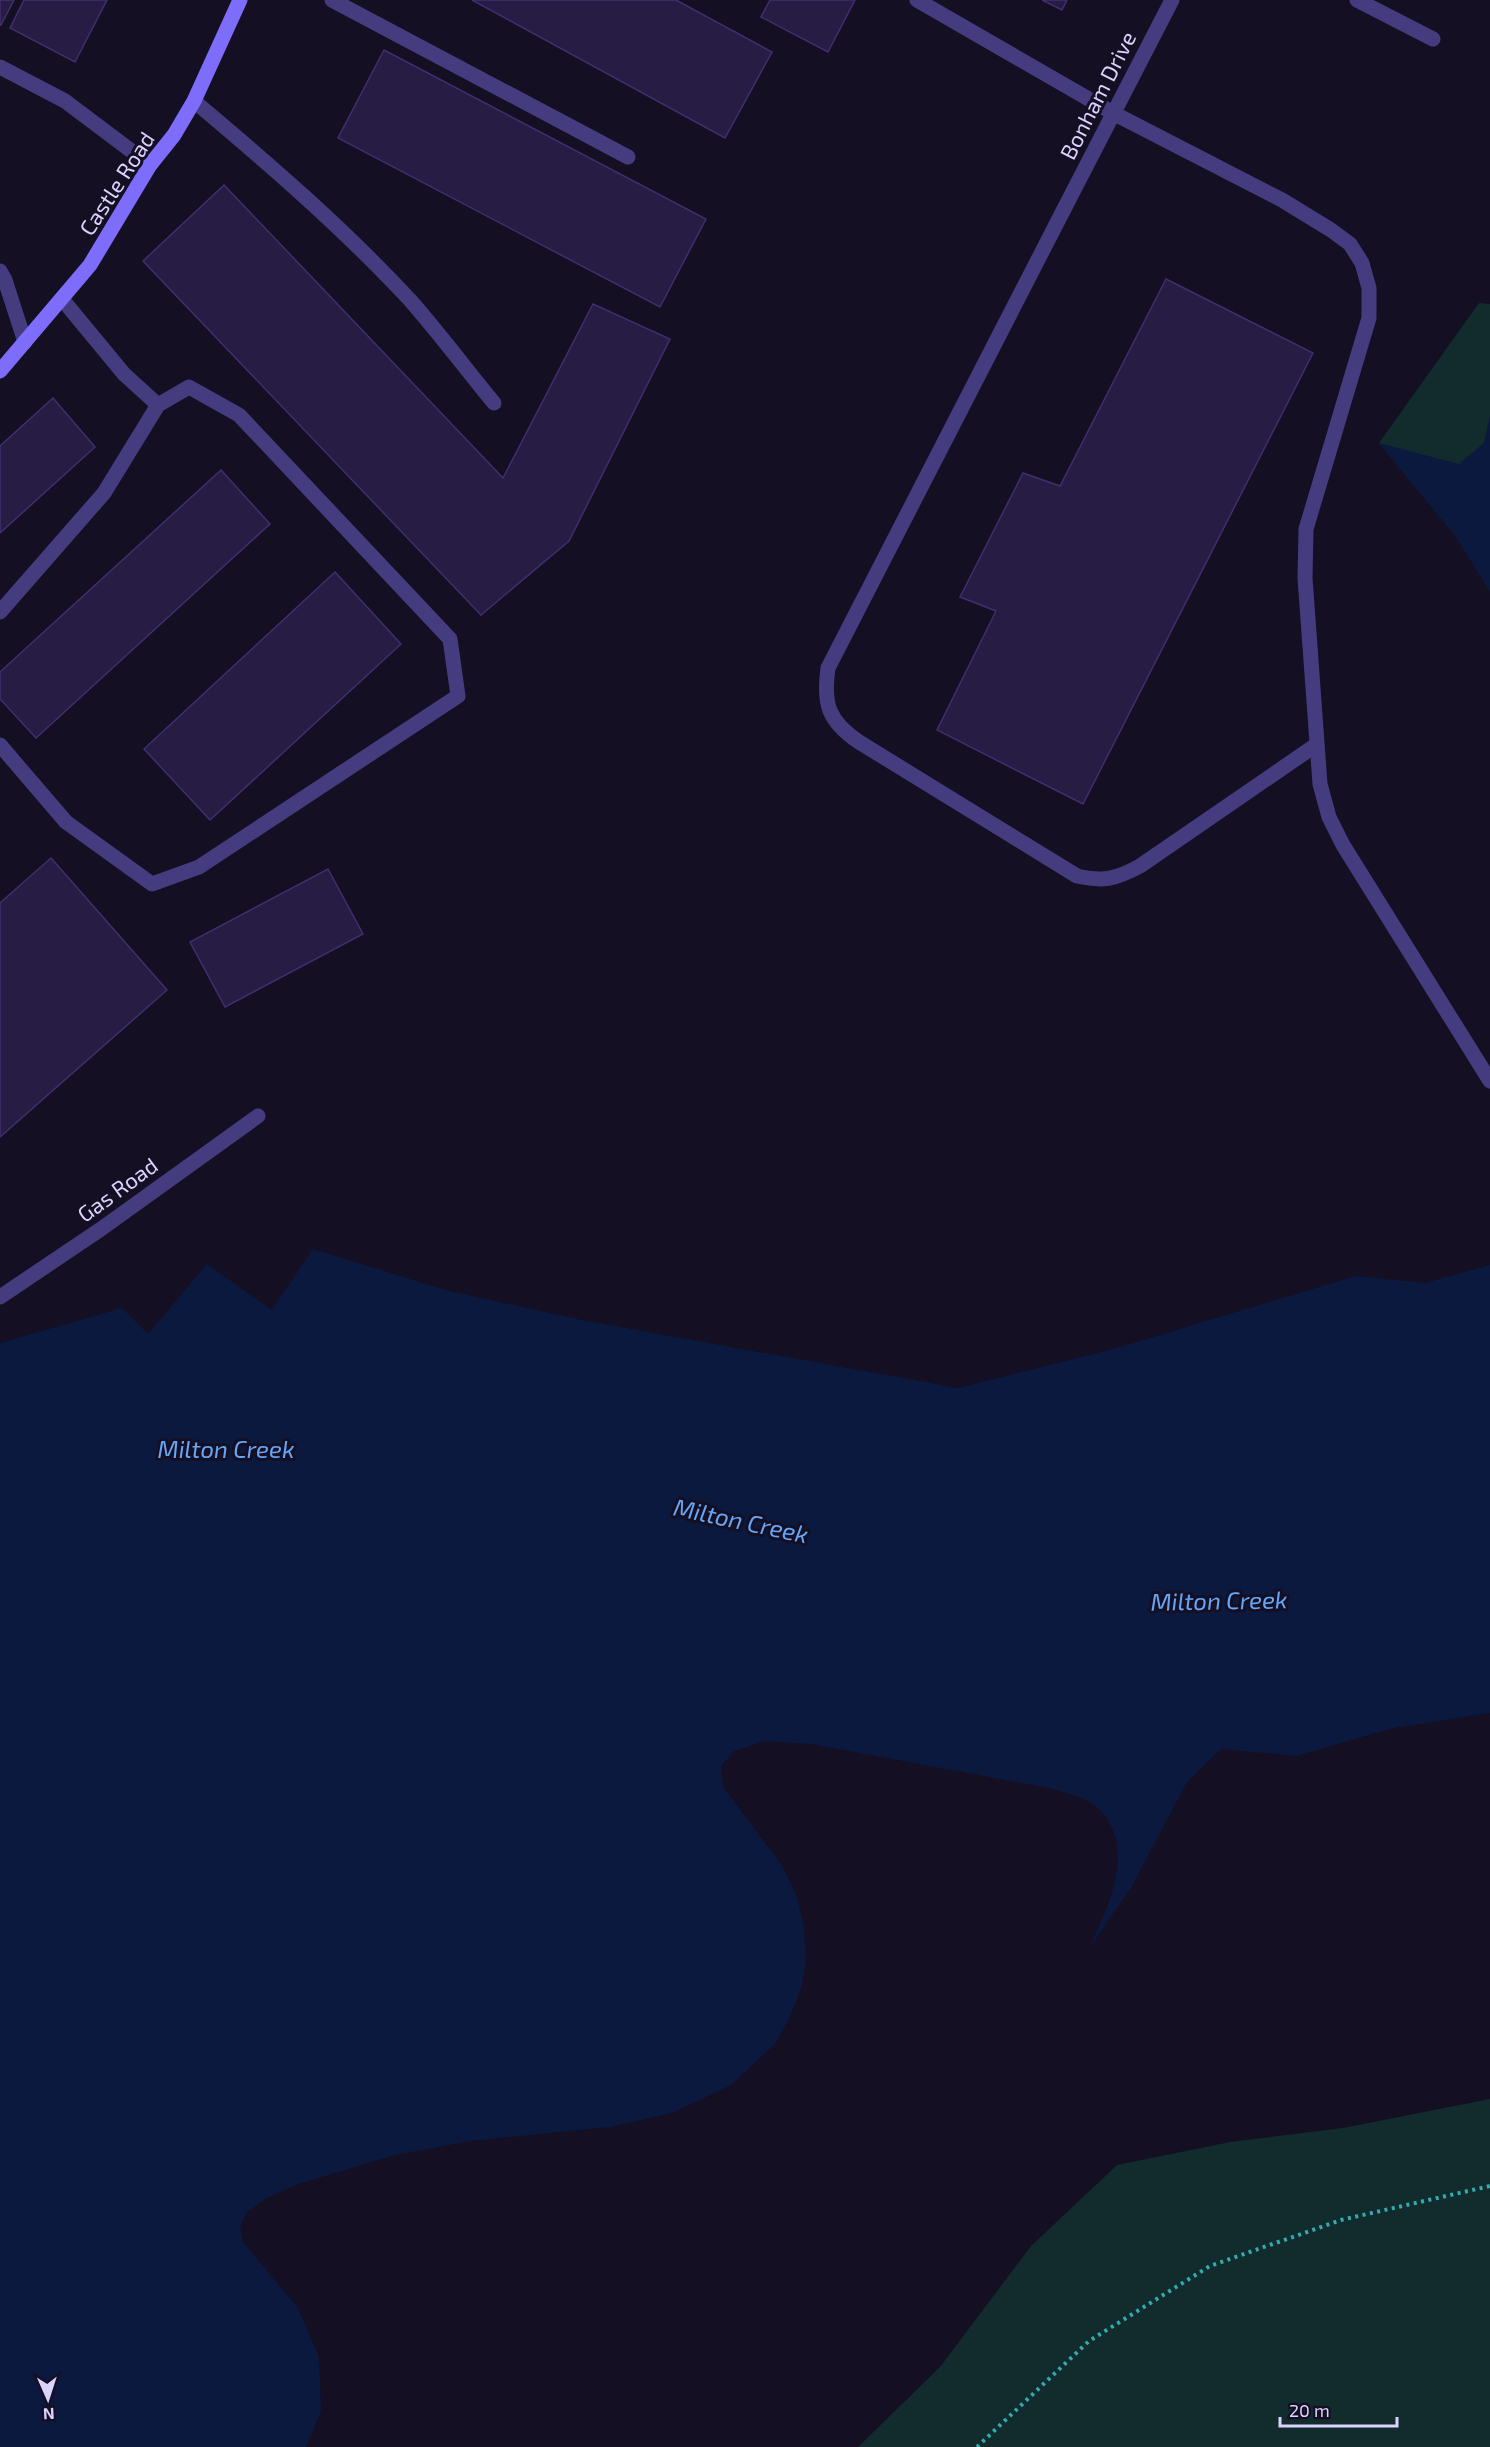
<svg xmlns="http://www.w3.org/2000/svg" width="1490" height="2447" font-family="'Exo 2',sans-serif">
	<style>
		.green { fill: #122b2d }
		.water { fill: #0c193f }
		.building { fill: #271c43; stroke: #412e6e; stroke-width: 1.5 }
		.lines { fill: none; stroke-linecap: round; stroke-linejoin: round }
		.path { stroke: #33acb1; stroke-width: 4; stroke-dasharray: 3 4.5; stroke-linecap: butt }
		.service { stroke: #453c80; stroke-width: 15 }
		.minor { stroke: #453c80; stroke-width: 15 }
		.secondary { stroke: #7e6dfa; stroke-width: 15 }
		.labels { text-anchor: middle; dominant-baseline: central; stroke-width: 6; stroke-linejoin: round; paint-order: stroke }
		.street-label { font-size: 22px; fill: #dbd2fd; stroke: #140f23 }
		.water-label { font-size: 24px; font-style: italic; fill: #64a6f9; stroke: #140f23 }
	</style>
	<rect width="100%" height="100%" fill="#140f23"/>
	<!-- green -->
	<g class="green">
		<path d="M1479 303 1490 304V591L1455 535 1379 443Z"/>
		<path d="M1490 2099V2447H858L940 2367 1031 2246 1117 2165 1230 2142 1343 2128Z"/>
	</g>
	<!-- water -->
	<g class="water">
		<path d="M1490 415V591L1455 535 1379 443 1459 464 1484 443Z"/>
		<path d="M313 1249 449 1291 582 1320 958 1388 1117 1348 1356 1276 1425 1283 1490 1265V1713L1393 1728 1296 1756 1221 1749 1187 1782 1131 1888 1089 1948C1108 1907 1137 1850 1100 1810 1088 1797 1066 1793 1049 1788L811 1744 765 1741 734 1751 721 1766 723 1787 783 1867 797 1897 804 1928 806 1959 801 1989 790 2017 775 2044 731 2085 672 2113 610 2127 471 2141 395 2155 295 2185 265 2199 246 2213 240 2227 243 2242 298 2308 319 2357 321 2411 306 2447H0V1343L122 1308 148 1334 207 1264 272 1310Z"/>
	</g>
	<!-- building -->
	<g class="building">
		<path d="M0 0H14L1 25H0Z"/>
		<path d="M24 0H107L75 62 10 28Z"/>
		<path d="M472 0H676L772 52 725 138Z"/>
		<path d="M770 0H855L828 52 761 17Z"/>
		<path d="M1042 0H1067L1062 10Z"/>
		<path d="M384 50 706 219 660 307 338 138Z"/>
		<path d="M224 185 503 478 593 304 670 339 569 541 481 615 143 261Z"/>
		<path d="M1166 279 1313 353 1083 804 937 730 996 611 960 597 1023 473 1060 486Z"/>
		<path d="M53 398 95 447 0 533V446Z"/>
		<path d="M221 470 270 524 36 738 0 699V672Z"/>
		<path d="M335 572 401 644 210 820 144 749Z"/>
		<path d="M51 858 167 990 0 1137V903Z"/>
		<path d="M328 869 363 934 225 1007 190 942Z"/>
	</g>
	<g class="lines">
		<!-- path -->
		<path class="path" d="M977 2447 1089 2341 1210 2266 1341 2220 1490 2186"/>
		<!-- service -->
		<g class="service">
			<path d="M332 0 628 157"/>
			<path d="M917 0 1113 113 1282 200 1331 230 1350 244 1362 263 1369 288V318L1306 529 1305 578 1320 784 1329 817 1343 845 1490 1081"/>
			<path d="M1357 0 1433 39"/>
			<path d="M0 67 65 101 150 165"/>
			<path d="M194 101C269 164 343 228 410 300 439 333 466 369 494 403"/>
			<path d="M1063 211 828 668C823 704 828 721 859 742L1077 876C1104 882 1116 879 1140 866L1316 745"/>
			<path d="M0 271 5 280 25 342"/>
			<path d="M62 299 124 374 158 405"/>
			<path d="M0 612 104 493 158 405 189 387 239 415 450 639 458 696 199 867 152 884 66 822 0 745"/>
		</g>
		<!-- minor -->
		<g class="minor">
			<path d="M1063 211 1172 0"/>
			<path d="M0 1297 101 1229 258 1116"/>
		</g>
		<!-- secondary -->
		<path class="secondary" d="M0 371 90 265 150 165 174 135 194 101 240 0"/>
	</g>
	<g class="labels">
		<!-- street labels -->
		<g class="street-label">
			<text transform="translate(1097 95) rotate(-63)">Bonham Drive</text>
			<text transform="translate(116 183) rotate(-57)">Castle Road</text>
			<text transform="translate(117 1189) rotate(-36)">Gas Road</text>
		</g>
		<!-- water labels -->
		<g class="water-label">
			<text x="226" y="1448">Milton Creek</text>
			<text transform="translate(741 1520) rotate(12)">Milton Creek</text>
			<text transform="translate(1219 1600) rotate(-1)">Milton Creek</text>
		</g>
	</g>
	<!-- north arrow -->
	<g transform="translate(48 2399) rotate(177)" stroke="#140f23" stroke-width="4.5" paint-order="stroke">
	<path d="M0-4.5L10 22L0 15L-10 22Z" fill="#dbd2fd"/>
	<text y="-9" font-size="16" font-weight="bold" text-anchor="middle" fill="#dbd2fd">N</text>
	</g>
	<!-- scale -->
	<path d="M1280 2417v9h117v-9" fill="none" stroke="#dbd2fd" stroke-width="3"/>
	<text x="1289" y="2417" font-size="18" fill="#dbd2fd" stroke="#140f23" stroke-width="4.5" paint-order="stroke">20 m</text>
</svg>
